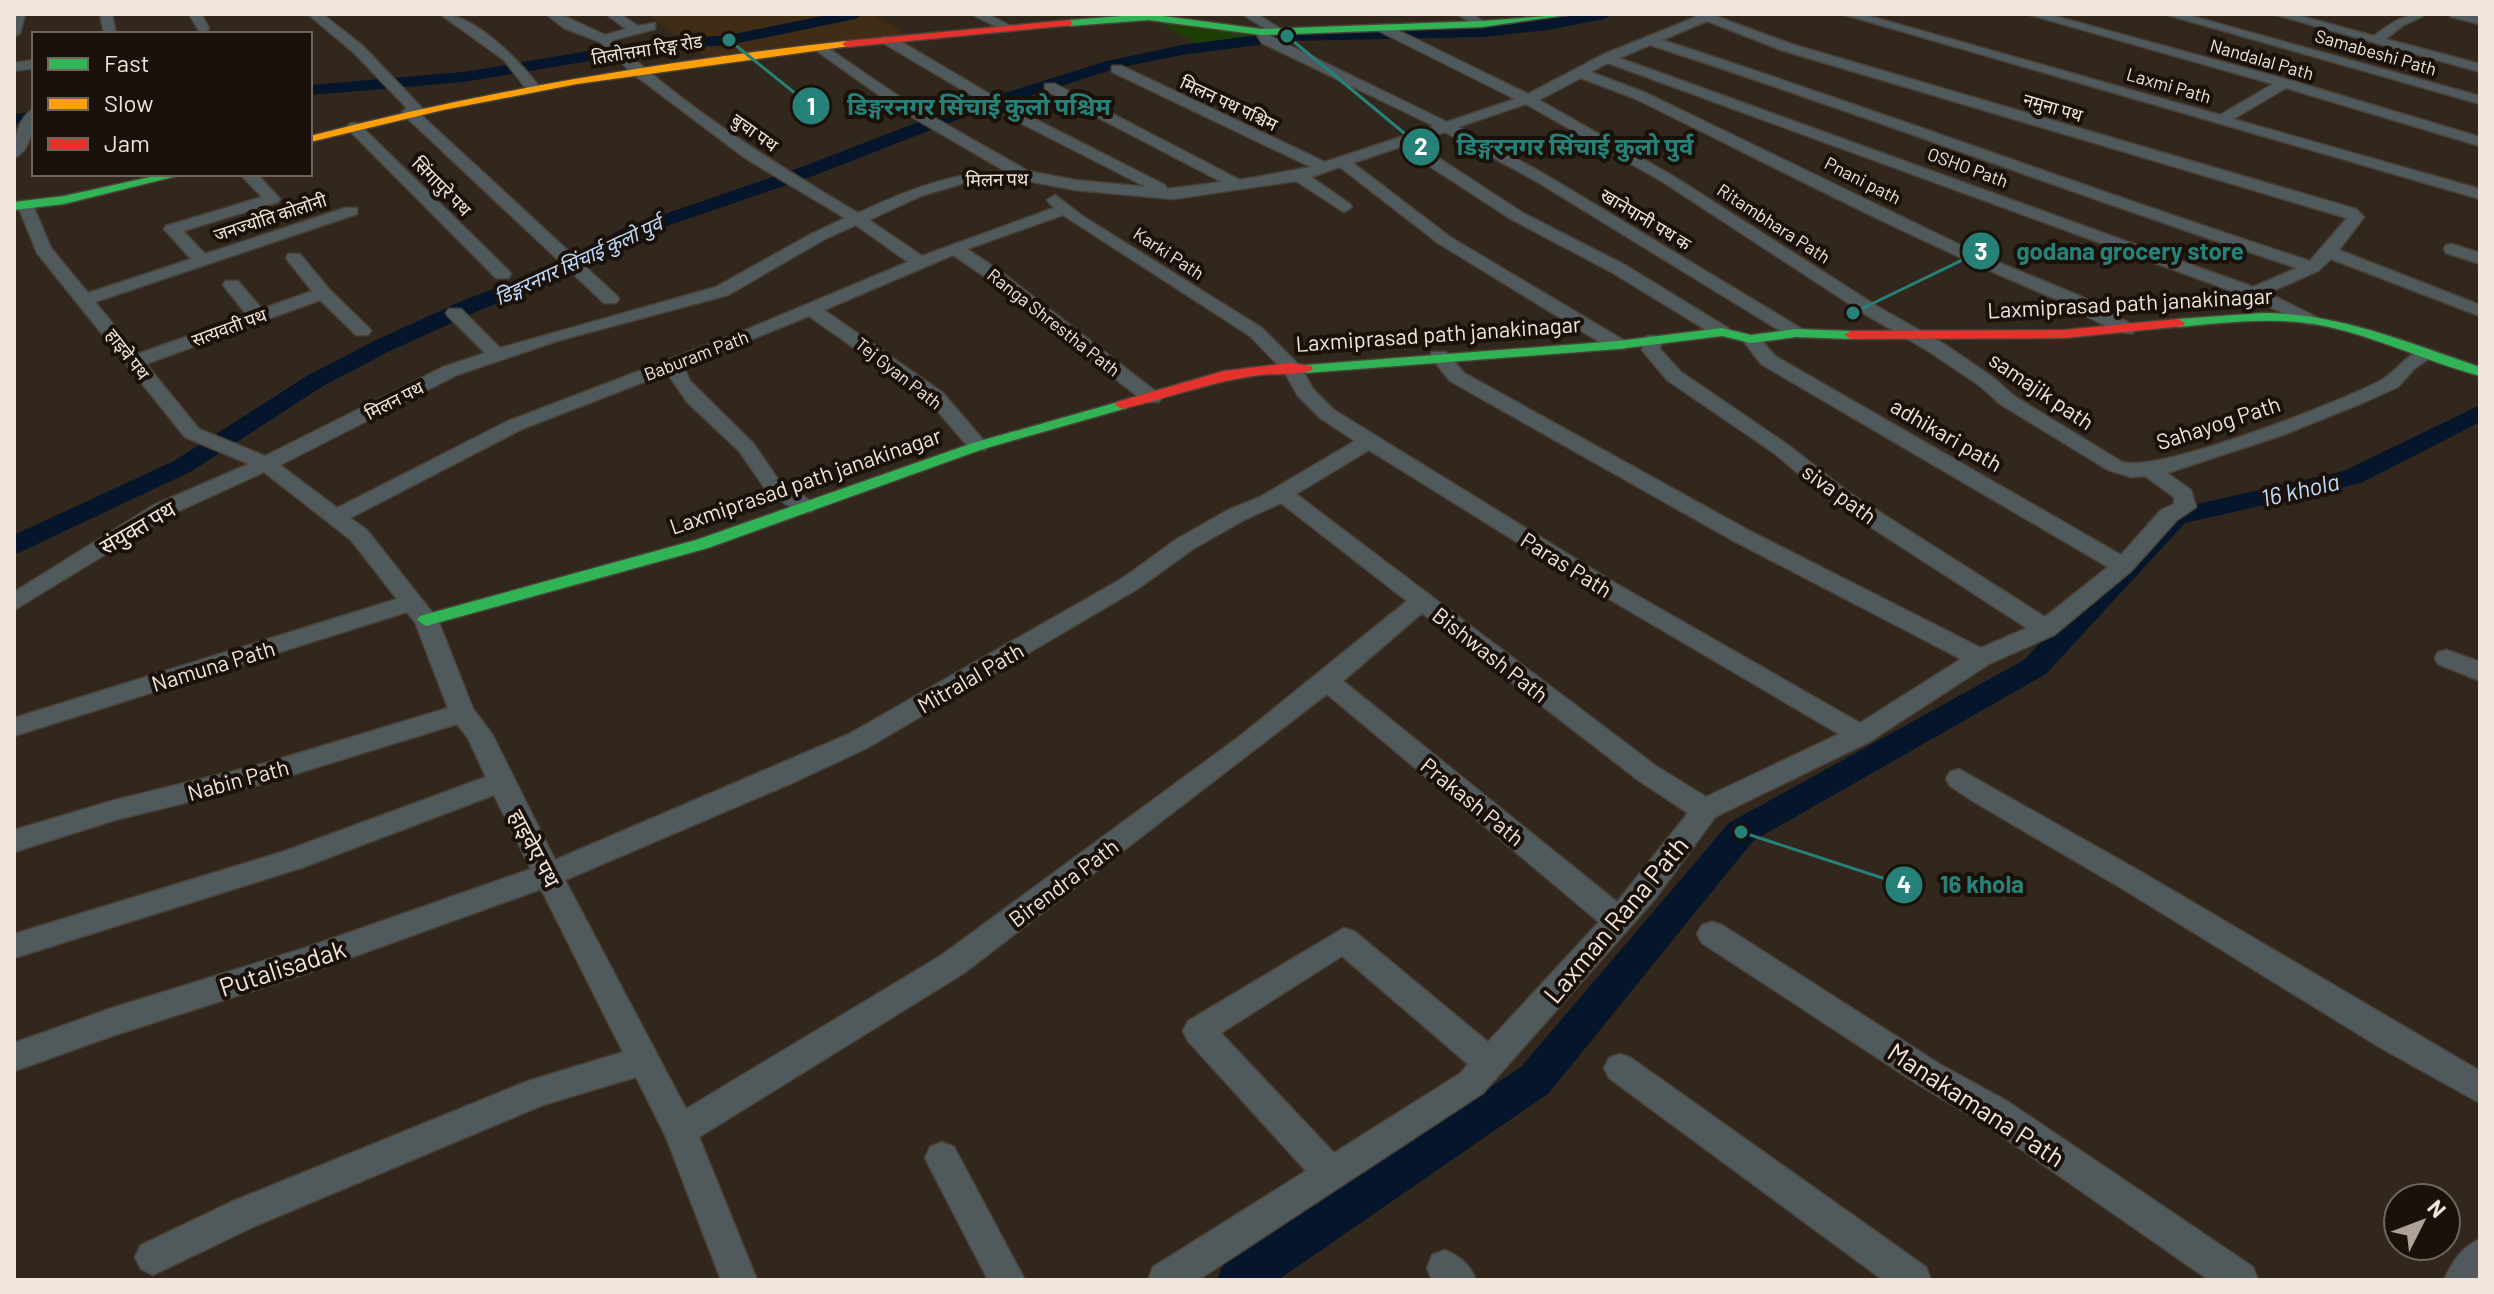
<svg xmlns="http://www.w3.org/2000/svg" width="2494" height="1294" font-family="Barlow,'Noto Sans Devanagari',sans-serif">
	<style>
		.built { fill: #412c15 }
		.green { fill: #1f3e06 }
		.lines { fill: none; stroke-linecap: round; stroke-linejoin: round }
		.canal { fill: #04152c; fill-rule: evenodd }
		.street-casing { stroke: #4a4238; stroke-width: 3 }
		.fast-casing { stroke: #4a4238; stroke-width: 3 }
		.slow-casing { stroke: #4a4238; stroke-width: 3 }
		.jam-casing { stroke: #4a4238; stroke-width: 3 }
		.street { fill: #505a5d; fill-rule: evenodd }
		.fast { fill: #30b455; fill-rule: evenodd }
		.slow { fill: #ff9f0a; fill-rule: evenodd }
		.jam { fill: #e5322d; fill-rule: evenodd }
		.labels { text-anchor: middle; dominant-baseline: central; stroke-width: 8; stroke-linejoin: round; paint-order: stroke }
		.far-street-label { font-size: 18px; fill: #f1e5d9; stroke: #1a120a }
		.far-water-label { font-size: 20px; font-style: italic; fill: #bddafa; stroke: #1a120a }
		.street-label { font-size: 22px; fill: #f1e5d9; stroke: #1a120a }
		.water-label { font-size: 24px; font-style: italic; fill: #bddafa; stroke: #1a120a }
		.near-street-label { font-size: 26px; fill: #f1e5d9; stroke: #1a120a }
		.leader { fill: none; stroke: #268179; stroke-width: 3 }
		.callout-dot { fill: #268179; stroke: #1a120a; stroke-width: 3 }
		.mark-label { font-size: 24px; text-anchor: middle; font-weight: bold; fill: #fff }
		.callout-label { font-size: 24px; text-anchor: middle; font-weight: bold; fill: #268179; stroke: #1a120a; stroke-width: 8; stroke-linejoin: round; paint-order: stroke }
	</style>
	<rect width="100%" height="100%" fill="#31271c"/>
	<!-- built -->
	<path class="built" d="M648 14H871L901 30 902 35 705 57Z"/>
	<!-- green -->
	<path class="green" d="M1162 24 1252 32 1254 40 1201 47Z"/>
	<g class="lines">
		<!-- canal -->
		<g class="canal">
			<path d="M833 14H863L855 19 729 45 654 50 463 82 310 95V85L463 72 654 40 729 35Z"/>
			<path d="M1580 14H1612L1604 19 1548 30 1483 37 1287 41 1182 55 1117 68 959 119 813 176 638 236 565 278 480 310 390 351 323 386 192 471 14 555V535L174 461 307 376 374 341 464 300 549 268 624 228 799 168 947 111 1107 61 1182 45 1287 31 1483 27Z"/>
			<path d="M34 112V122L14 124V114Z"/>
			<path d="M2480 405V422L2361 483 2185 523 2046 674 1753 841 1549 1093 1278 1280H1217L1223 1264 1521 1067 1729 823 2024 660 2166 511 2344 471Z"/>
		</g>
		<defs>
			<g id="street">
				<path d="M14 14H25L20 33 14 37Z"/>
				<path d="M100 14H112L116 34H104Z"/>
				<path d="M189 14H201L209 28 207 31H199Z"/>
				<path d="M308 14H322L363 46 422 108 424 111 420 114 616 295 619 299 616 303H604L404 115 402 112 407 108 353 52Z"/>
				<path d="M440 14C475 14 520 61 540 88L538 91H528L504 60Z"/>
				<path d="M546 14H560L605 35 626 29 606 14H620L638 26 655 23V29L613 40C687 109 772 162 858 213 906 191 952 172 1005 171L900 110 817 51 816 48 822 44 910 104 1028 171 1075 180 1146 187 1005 115 883 43V37H893L1015 109 1165 185 1167 189 1222 182 1045 90V84H1055L1240 180 1311 167 1112 72V66H1122L1325 162 1434 126 1262 43 1255 32 1257 29H1265L1272 37 1447 122 1515 99 1379 31V25H1387L1528 94 1602 55 1696 17 1693 14H1710L1791 44 2356 209 2364 217 2339 250 2480 305V316L2331 259 2318 271 2268 293 2322 320 2319 324H2307L2248 297 1608 63 1591 72 1646 93 1983 256 2080 296 2133 325 2136 329 2133 333C2116 337 2070 305 2051 297 1909 238 1773 166 1636 99L1581 78 1539 100 1673 176 1880 308 1944 344 1994 378 2014 396 2122 462C2160 473 2339 402 2380 381 2397 372 2404 355 2425 349L2434 355 2414 369 2398 387 2367 401 2283 435 2167 473 2191 490 2196 507 2177 520 2131 571 2054 635 1989 664 1869 742 1715 817 1655 899 1483 1093 1198 1280H1148L1153 1267 1306 1171 1188 1041 1183 1031 1188 1021 1344 928 1354 931 1488 1042 1599 922 1327 694 964 973 699 1137 757 1280H721L666 1137 636 1077 543 1105 255 1226 153 1275 141 1269 135 1257 141 1245 231 1202 528 1081 623 1052 541 889 305 974 115 1035 14 1071V1043L115 1007 305 948 531 869 494 795 301 868 14 958V934L285 851 486 777 468 738 457 724 266 783 115 820 14 852V830L115 800 266 763 448 708 415 622 407 612 14 736V718L397 599 351 540 264 472 170 515 14 610V592L154 505 249 464 185 437 37 253 18 206 20 203H32L51 248 88 293 191 259 164 229 166 226 262 197 240 174H257L280 199 278 202 183 231 205 254 345 208H357V214L95 302 138 354 247 315 223 285 226 281H238L262 309 312 291 286 258 288 254H300L329 289 368 327 371 331 368 335H356L320 300 146 364 199 429 265 456 443 367 485 353 449 317 446 313 449 309H461L500 348 716 287 813 233 845 218 745 158 632 73 600 42 564 28ZM1707 21 1781 50 2347 218 2310 261C2093 191 1879 110 1662 40ZM1650 45C1867 115 2080 197 2297 268L2253 287 1619 58ZM1526 104 1663 182 1868 316 1930 352 1980 386 2000 404 2108 470 2131 477 2145 476 2174 497V504L2161 510 2121 555 1775 356 1757 335H1745L1742 339 1761 364 2108 567 2045 617 1848 492 1788 445 1681 372 1660 349 1662 340 1659 336H1647L1642 350 1667 380 1774 453 1832 502 2027 628 1981 648 1748 530 1464 373 1446 352H1432L1430 356 1450 381 1732 540 1961 659 1860 723 1615 583 1334 410 1313 389 1300 366 1262 328 1084 217 1055 195 1047 200 1054 208 922 256 869 220 921 196 971 181 1023 180 1075 190 1173 199 1296 181 1344 212 1352 207 1350 204 1311 177 1340 167 1438 243 1611 349H1625L1627 345 1625 341 1450 237 1353 163 1400 147 1511 219 1613 273 1716 336H1728L1731 332 1728 328 1625 265 1523 213 1414 142 1445 132 1536 181 1790 337H1802L1805 333 1802 329 1546 175 1458 127ZM1063 215 1250 336 1284 371 1298 396 1320 418 1355 441 1260 497 1228 510 1177 539 1123 578 849 734 555 860 492 734 473 709 438 620 367 530 350 518 522 429 667 373 687 402 739 451 764 487 796 512H812L815 507 812 502 778 479 753 443 690 381 684 367 809 316 929 401 971 450H985L988 446 985 442 943 393 824 310 953 255 988 279 1145 402H1159L1162 398 1159 394 1000 271 967 249ZM856 225 908 262 736 334 508 421 337 508 280 465 457 375 557 341 728 295 825 239ZM1369 450 1599 593 1839 734 1706 797 1656 766 1296 494ZM1281 503 1407 601 1240 736 942 955 686 1109 565 880 792 783 867 748 1139 588 1193 549 1244 520ZM1422 613 1638 780 1688 813 1617 902 1343 681ZM1342 956 1468 1064 1461 1073 1334 1153 1221 1033Z"/>
				<path d="M971 14H987L1013 27 1003 30Z"/>
				<path d="M1242 14H1257L1284 31 1274 34Z"/>
				<path d="M1457 14H1472L1488 24 1478 27Z"/>
				<path d="M1842 14H1862L2220 115 2273 84 2027 14H2047L2289 80 2480 137V146L2286 88 2233 119 2480 189V199Z"/>
				<path d="M2164 14H2184L2480 96V104Z"/>
				<path d="M2273 14H2293L2374 36C2392 22 2404 14 2427 14L2402 26 2386 39 2480 64V72Z"/>
				<path d="M2449 14 2480 16V24L2451 17Z"/>
				<path d="M34 60V68L14 71V63Z"/>
				<path d="M34 109C34 125 31 151 14 158 14 142 17 117 34 109Z"/>
				<path d="M354 123 359 124 508 270 511 274 508 278H496L349 130V124Z"/>
				<path d="M2452 244 2480 253V264L2446 253 2444 249 2446 245Z"/>
				<path d="M2447 650 2480 662V681L2438 664 2435 658 2438 652Z"/>
				<path d="M1959 769 2143 873 2480 1071V1103L2381 1048 2123 889 1971 800 1950 786 1946 779 1950 772Z"/>
				<path d="M1712 922 1722 925 1941 1065 2007 1101 2253 1267 2258 1280H2209L1983 1123 1919 1085 1702 943 1697 934 1702 925Z"/>
				<path d="M1620 1054 1631 1058 1926 1267 1931 1280H1883L1609 1078 1604 1068 1609 1058Z"/>
				<path d="M942 1142 954 1147 1025 1280H988L925 1158 930 1147Z"/>
				<path d="M2480 1239V1280H2444C2452 1262 2462 1247 2480 1239Z"/>
				<path d="M1445 1250C1461 1257 1469 1264 1476 1280H1432L1427 1268 1432 1255Z"/>
			</g>
			<g id="fast">
				<path d="M1148 14 1261 29 1482 21 1574 14 1482 27 1261 35 1148 20 1070 26 1065 23 1070 20Z"/>
				<path d="M164 174H185L64 204 14 210V202L64 196Z"/>
				<path d="M2263 313C2339 313 2409 343 2480 367V376C2424 361 2372 334 2314 324 2269 317 2223 323 2178 327L2171 323 2178 319Z"/>
				<path d="M1722 328 1751 335 1796 329 1851 331 1858 335 1851 339 1796 337 1751 343 1722 336 1618 349 1306 373 1299 369 1306 365 1618 341Z"/>
				<path d="M1122 401 1129 405 1127 408 983 449 708 548 426 626 417 620 420 616 696 540 973 443Z"/>
			</g>
			<path id="slow" d="M847 41 850 42V46L577 84 443 110 310 142V136C487 90 666 61 847 41Z"/>
			<g id="jam">
				<path d="M1070 20 1073 25 847 47 842 44 847 41Z"/>
				<path d="M2178 319 2185 323 2183 326 2064 338 1851 339 1844 335 1851 331 2064 330Z"/>
				<path d="M1290 363 1311 366 1313 369C1304 376 1274 373 1260 375 1212 381 1168 398 1122 409L1115 405 1117 402 1224 371Z"/>
			</g>
		</defs>
		<!-- street casing -->
		<use href="#street" class="street-casing"/>
		<!-- fast casing -->
		<use href="#fast" class="fast-casing"/>
		<!-- slow casing -->
		<use href="#slow" class="slow-casing"/>
		<!-- jam casing -->
		<use href="#jam" class="jam-casing"/>
		<!-- street -->
		<use href="#street" class="street"/>
		<!-- fast -->
		<use href="#fast" class="fast"/>
		<!-- slow -->
		<use href="#slow" class="slow"/>
		<!-- jam -->
		<use href="#jam" class="jam"/>
	</g>
	<g class="labels">
		<!-- far-street labels -->
		<g class="far-street-label">
			<text transform="translate(647 49) rotate(-9)">तिलोत्तमा रिङ्ग रोड</text>
			<text transform="translate(2376 52) rotate(16)">Samabeshi Path</text>
			<text transform="translate(2262 59) rotate(16)">Nandalal Path</text>
			<text transform="translate(2169 85) rotate(16)">Laxmi Path</text>
			<text transform="translate(1229 103) rotate(25)">मिलन पथ पश्चिम</text>
			<text transform="translate(2053 107) rotate(16)">नमुना पथ</text>
			<text transform="translate(755 132) rotate(35)">बुचा पथ</text>
			<text transform="translate(1968 167) rotate(20)">OSHO Path</text>
			<text transform="translate(997 179) rotate(-1)">मिलन पथ</text>
			<text transform="translate(1863 180) rotate(27)">Pnani path</text>
			<text transform="translate(442 186) rotate(45)">सिंगापुरे पथ</text>
			<text transform="translate(270 217) rotate(-18)">जनज्योति कोलोनी</text>
			<text transform="translate(1646 219) rotate(31)">खानेपानी पथ क</text>
			<text transform="translate(1774 223) rotate(33)">Ritambhara Path</text>
			<text transform="translate(1169 253) rotate(33)">Karki Path</text>
			<text transform="translate(1054 322) rotate(38)">Ranga Shrestha Path</text>
			<text transform="translate(229 327) rotate(-20)">सत्यवती पथ</text>
			<text transform="translate(128 354) rotate(52)">हाइवे पथ</text>
			<text transform="translate(696 355) rotate(-21)">Baburam Path</text>
			<text transform="translate(899 373) rotate(38)">Tej Gyan Path</text>
			<text transform="translate(394 400) rotate(-27)">मिलन पथ</text>
		</g>
		<!-- far-water labels -->
		<g class="far-water-label">
			<text transform="translate(578 260) rotate(-25)">डिङ्गरनगर सिंचाई कुलो पुर्व</text>
		</g>
		<!-- street labels -->
		<g class="street-label">
			<text transform="translate(2130 302) rotate(-3)">Laxmiprasad path janakinagar</text>
			<text transform="translate(1438 333) rotate(-4)">Laxmiprasad path janakinagar</text>
			<text transform="translate(2042 390) rotate(34)">samajik path</text>
			<text transform="translate(2218 422) rotate(-18)">Sahayog Path</text>
			<text transform="translate(1947 434) rotate(30)">adhikari path</text>
			<text transform="translate(805 480) rotate(-19)">Laxmiprasad path janakinagar</text>
			<text transform="translate(1840 493) rotate(36)">siva path</text>
			<text transform="translate(137 527) rotate(-30)">संयुक्त पथ</text>
			<text transform="translate(1567 564) rotate(32)">Paras Path</text>
			<text transform="translate(1491 654) rotate(38)">Bishwash Path</text>
			<text transform="translate(213 665) rotate(-17)">Namuna Path</text>
			<text transform="translate(970 677) rotate(-30)">Mitralal Path</text>
			<text transform="translate(238 779) rotate(-15)">Nabin Path</text>
			<text transform="translate(1473 801) rotate(39)">Prakash Path</text>
			<text transform="translate(535 848) rotate(62)">हाइवेए पथ</text>
			<text transform="translate(1063 882) rotate(-37)">Birendra Path</text>
		</g>
		<!-- water labels -->
		<g class="water-label">
			<text transform="translate(2300 489) rotate(-13)">16 khola</text>
		</g>
		<!-- near-street labels -->
		<g class="near-street-label">
			<text transform="translate(1615 919) rotate(-50)">Laxman Rana Path</text>
			<text transform="translate(282 967) rotate(-18)">Putalisadak</text>
			<text transform="translate(1977 1104) rotate(33)">Manakamana Path</text>
		</g>
	</g>
	<!-- callouts -->
	<path class="leader" d="M729 40L811 106M1287 36L1421 147M1853 313L1981 251M1741 832L1904 885"/>
	<g class="callout-dot">
		<circle cx="729" cy="40" r="8"/>
		<circle cx="1287" cy="36" r="8"/>
		<circle cx="1853" cy="313" r="8"/>
		<circle cx="1741" cy="832" r="8"/>
		<circle cx="811" cy="106" r="20"/>
		<circle cx="1421" cy="147" r="20"/>
		<circle cx="1981" cy="251" r="20"/>
		<circle cx="1904" cy="885" r="20"/>
	</g>
	<g class="mark-label">
		<text x="811" y="115">1</text>
		<text x="1421" y="155">2</text>
		<text x="1981" y="260">3</text>
		<text x="1904" y="893">4</text>
	</g>
	<g class="callout-label">
		<text x="979" y="115">डिङ्गरनगर सिंचाई कुलो पश्चिम</text>
		<text x="1575" y="155">डिङ्गरनगर सिंचाई कुलो पुर्व</text>
		<text x="2130" y="260">godana grocery store</text>
		<text x="1982" y="893">16 khola</text>
	</g>
	<!-- border -->
	<rect width="2494" height="1294" fill="none" stroke="#f1e5d9" stroke-width="32"/>
	<!-- legend -->
	<rect x="32" y="32" width="280" height="144" fill="#1a120a" stroke="#70665d" stroke-width="2"/>
	<rect x="48" y="58" width="40" height="12" fill="#30b455" stroke="#70665d" stroke-width="2"/>
	<text x="104" y="72" font-size="24" fill="#f1e5d9">Fast</text>
	<rect x="48" y="98" width="40" height="12" fill="#ff9f0a" stroke="#70665d" stroke-width="2"/>
	<text x="104" y="112" font-size="24" fill="#f1e5d9">Slow</text>
	<rect x="48" y="138" width="40" height="12" fill="#e5322d" stroke="#70665d" stroke-width="2"/>
	<text x="104" y="152" font-size="24" fill="#f1e5d9">Jam</text>
	<!-- north arrow -->
	<g transform="translate(2422 1222) rotate(48)"><circle r="38" fill="#1a120a" stroke="#70665d" stroke-width="2"/>
	<path d="M0-6L14 30L0 20L-14 30Z" fill="#aea297"/>
	<text y="-12" font-size="22" font-weight="bold" text-anchor="middle" fill="#f1e5d9">N</text>
	</g>
</svg>
